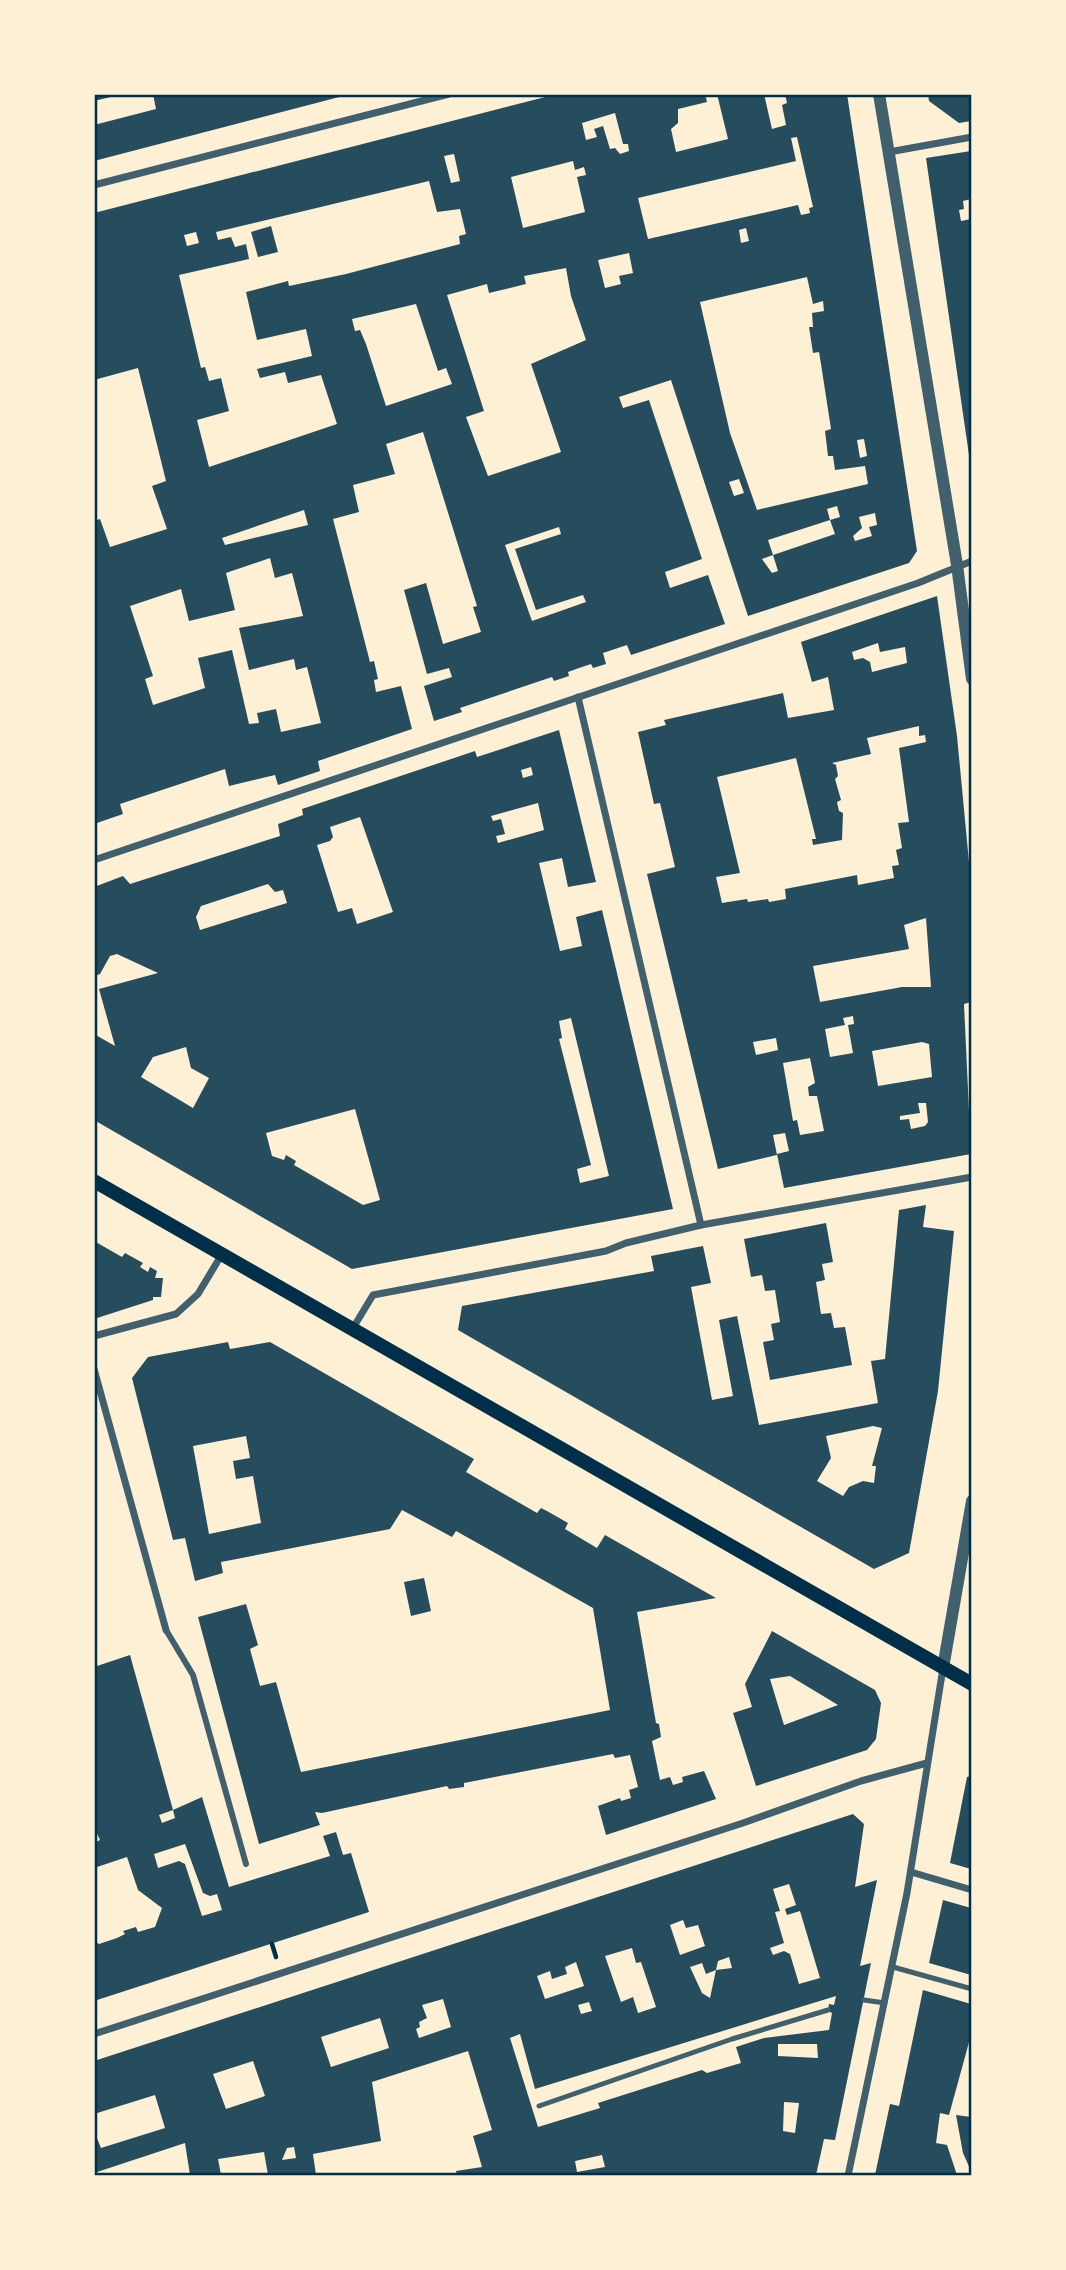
<svg xmlns="http://www.w3.org/2000/svg" width="1066" height="2270" font-family="Manrope,sans-serif">
	<style>
		.building { fill: #264d5e; fill-rule: evenodd }
		.lines { fill: none; stroke-linecap: round; stroke-linejoin: round }
		.path { stroke: #003049; stroke-width: 4.5 }
		.service { stroke: #3f606c; stroke-width: 5 }
		.pedestrian { stroke: #3f606c; stroke-width: 6 }
		.minor { stroke: #3f606c; stroke-width: 7 }
		.tertiary { stroke: #3f606c; stroke-width: 12 }
		.secondary { stroke: #003049; stroke-width: 14 }
		.neatline { fill: none; stroke: #003049; stroke-width: 2.5 }
	</style>
	<rect width="100%" height="100%" fill="#fdf0d5"/>
	<!-- building -->
	<g class="building">
		<path d="M94 94H118L119 95 94 101Z"/>
		<path d="M153 94H347V95L94 161V125L156 109Z"/>
		<path d="M557 94H705L707 102 678 109V123L671 129 676 152 728 139 717 94H764L772 129 786 125 782 105 787 103 785 94H847L917 551 909 563 748 616 671 380 619 397 623 408 649 400 702 559 665 572 670 588 708 575 725 624 631 655 627 645 603 653 606 664 593 668 591 664 579 668 568 672 569 676 554 681 552 677 460 708 462 712 434 721 424 686 452 677 449 668 427 674 404 590 426 583 443 644 481 632 473 607 477 606 423 432 386 444 395 474 353 485 359 512 333 519 370 662 374 661 378 679 374 680 376 692 401 686 412 729 318 761 320 771 278 785 275 775 229 786 225 769 120 804 123 814 94 824V521L100 519 110 547 167 529 152 486 166 481 138 368 94 380V213ZM615 113 623 144H628L629 151 620 154 615 148 610 149 603 126 594 129 597 137 586 140 582 123ZM797 137 813 207 809 208 810 213 801 215 798 205 648 239 638 198 796 161 791 138ZM454 154 460 181 451 183 444 156ZM573 161 575 170 584 167 586 175 577 177 585 212 523 228 511 177ZM429 181 437 212 460 209 466 234 459 236 460 244 346 274 289 286 288 281 246 292 257 340 306 329 312 356 257 369 260 378 285 372 288 383 321 375 337 424 209 467 197 420 229 411 221 378 209 381 205 367 201 368 179 275 249 259 246 244 235 247 231 237 218 240 216 232ZM746 228 749 241 741 243 739 230ZM196 232 199 243 187 246 184 235ZM629 253 633 273 619 276 621 284 605 288 598 260ZM566 268 571 296 586 340 531 364 561 452 488 476 466 417 484 411 447 295 487 284 489 293 526 284 524 276ZM807 277 813 304 823 301 824 311 812 313 813 327H809L813 353 819 352 821 364 831 429 825 431 828 456H833L835 470 865 466 868 484 757 510 730 433 700 302ZM416 304 438 371 446 368 452 384 386 406 366 344 360 330 355 331 352 319ZM864 439 867 456 860 458 857 440ZM739 479 744 493 734 496 729 482ZM837 506 840 517 830 520 835 534 773 555 778 571 772 573 762 559 773 555 768 540 830 520 827 509ZM304 510 308 525 225 545 222 538ZM875 513 877 525 869 527 872 536 855 541 853 536 862 528 859 517ZM559 527 561 534 515 549 536 610 583 595 586 602 532 621 505 545ZM270 558 275 578 292 573 303 616 239 628 249 670 294 659 296 670 307 667 321 723 281 732 276 709 257 713 259 723 249 724 232 650 198 658 205 688 153 705 145 679 153 676 130 606 181 589 189 621 235 610 226 573Z"/>
		<path d="M928 94H971V121L959 123 929 101Z"/>
		<path d="M971 151V199L963 201 964 209 959 210 961 221 971 219 970 462 926 158Z"/>
		<path d="M271 226 278 252 258 257 251 232Z"/>
		<path d="M937 596 957 736 971 883V1002L964 1004 971 1154 784 1188 777 1154 789 1151 785 1133 773 1135 777 1155 718 1169 647 874 675 867 660 803 654 804 638 732 666 725 664 720 783 693 788 718 834 710 828 677 812 682 801 642ZM878 643 880 652 905 647 907 663 872 672 870 662 863 658 854 660 852 652ZM919 726V736L925 735 926 742 899 748 909 822 898 823 902 848 896 850 899 865 892 866 894 878 858 885 857 875 785 889 786 899 769 902 768 899 748 902 747 899 722 903 716 877 740 873 717 777 796 758 816 839H812L813 845 842 840 843 813 839 811 837 802 841 800 835 779 838 776 836 765 832 763 871 754 867 738ZM926 918 931 987H902L820 1002 813 966 909 949 904 925ZM853 1016 854 1024 848 1025 853 1053 830 1057 825 1029 845 1025 843 1018ZM776 1038 778 1050 756 1055 753 1042ZM922 1042 929 1044 932 1077 878 1086 872 1051ZM810 1058 815 1083 808 1087 809 1096H817L824 1131 800 1135 797 1120 793 1121 783 1063ZM918 1103H926L928 1122 925 1126 911 1129 909 1119 900 1120V1116L920 1113Z"/>
		<path d="M559 730 596 882 568 887 562 858 539 863 560 951 582 946 576 917 602 910 673 1209 352 1269 94 1120V1034L115 1046 99 989 158 973 117 954 110 956 100 974 94 976V887L123 876 130 884 280 836 278 824 303 815 302 809 475 751 477 757ZM531 767 533 775 523 778 521 770ZM538 803 544 830 498 843 496 836 505 834 501 819 493 821 491 816ZM360 817 393 912 357 924 352 908 338 912 317 845 330 841 333 837 330 827ZM268 884 275 892 283 890 287 903 200 930 196 917 201 906ZM571 1018 609 1176 580 1183 577 1169 591 1165 559 1039 562 1038 559 1021ZM186 1047 191 1068 209 1078 193 1108 141 1077 153 1057ZM355 1109 380 1200 363 1205 294 1165 296 1161 286 1155 284 1160 272 1156 266 1133Z"/>
		<path d="M926 1205 923 1227 954 1231 938 1391 909 1553 874 1569 458 1330 462 1306 654 1271 651 1256 703 1246 711 1283 691 1287 712 1400 733 1396 719 1320 737 1316 759 1425 878 1403 871 1361 885 1359 899 1210ZM873 1426 882 1428 872 1466H876L874 1483 863 1481 849 1487 843 1496 817 1481 831 1458 826 1436Z"/>
		<path d="M826 1223 833 1262 822 1264 825 1280 816 1282 821 1314 831 1313 834 1328 845 1327 852 1365 770 1380 763 1342 774 1340 771 1324 780 1322 775 1290 765 1291 762 1275 751 1277 744 1239Z"/>
		<path d="M94 1241 122 1257 125 1253 143 1263 140 1267 148 1272 150 1267 157 1271 155 1278H163L161 1297H153V1300L94 1319Z"/>
		<path d="M228 1342 230 1349 270 1342 474 1459 466 1472 537 1513 541 1508 547 1511 568 1523 565 1529 597 1548 605 1535 716 1598 637 1612 656 1723 659 1724 661 1737 652 1741 660 1780 670 1777 673 1785 683 1782 682 1777 704 1771 716 1799 606 1835 598 1806 620 1798 621 1801 631 1798 629 1790 638 1787 630 1755 615 1758 613 1754 464 1783V1787L449 1789 447 1786 322 1813 315 1812 320 1825 259 1844 198 1617 246 1604 258 1645 250 1649 260 1686 276 1682 301 1772 610 1710 593 1608 456 1531 452 1537 402 1510 390 1529 221 1562 223 1573 195 1581 185 1538 173 1540 132 1378 148 1357ZM246 1436 250 1458 233 1461 236 1479 253 1476 261 1523 209 1534 193 1446Z"/>
		<path d="M424 1578 431 1611 411 1616 404 1582Z"/>
		<path d="M772 1631 875 1690 881 1703 876 1739 867 1750 756 1786 733 1713 752 1707 745 1684ZM790 1676 838 1705 784 1725 770 1679Z"/>
		<path d="M130 1655 173 1810 202 1797 229 1887 330 1856 323 1836 336 1832 343 1855 351 1853 369 1912 94 2001V1941L99 1944 117 1938 125 1934 123 1931 136 1927 138 1932 155 1927 162 1908 138 1890 127 1857 94 1868V1843L100 1840 94 1827V1667ZM173 1810 175 1818 162 1823 159 1815ZM185 1844 203 1893 210 1896 217 1894 222 1910 202 1916 185 1864 179 1861 158 1868 154 1854Z"/>
		<path d="M971 1776V1869L950 1863 967 1777Z"/>
		<path d="M853 1814 864 1824 855 1887 877 1880 860 1966 871 1963 835 2140 824 2139 816 2175H457L456 2171 482 2167 473 2136 492 2130 468 2051 372 2082 381 2141 313 2154 316 2175H268L264 2152 218 2159 221 2175H190L185 2143 94 2173V2131L101 2148 165 2128 155 2095 94 2114V2061ZM789 1884 796 1905 785 1909 787 1915 800 1911 820 1978 799 1984 790 1954 784 1951 773 1955 770 1948 784 1943 775 1912 780 1911 773 1889ZM683 1920 686 1928 698 1925 705 1946 680 1955 670 1925ZM632 1948 636 1963 641 1962 656 2007 638 2013 633 1997 621 2002 605 1956ZM729 1957 732 1968 716 1970 718 1961ZM576 1962 584 1986 545 1999 537 1976 550 1971 552 1979 567 1974 565 1967ZM702 1963 706 1974 716 1970 710 1998 702 1993 690 1967ZM836 1996 834 2005 829 2004 828 2011 832 2013 829 2030 764 2038 736 2047 741 2063 707 2073 702 2070 598 2103 600 2108 538 2127 510 2038 520 2034 535 2089ZM443 1999 451 2027 419 2038 416 2029 420 2027 419 2022 427 2018 422 2005ZM589 2002 592 2011 581 2014 578 2005ZM380 2018 389 2048 331 2067 321 2037ZM778 2044H817L818 2058 778 2056ZM253 2061 265 2096 226 2109 213 2074ZM784 2102 799 2103 795 2133 783 2131ZM294 2147 296 2158 282 2160 287 2148ZM602 2155 605 2167 577 2172 575 2161Z"/>
		<path d="M943 1900 971 1908V1975L929 1963Z"/>
		<path d="M923 1990 971 2004V2035L949 2115 940 2113 936 2143 947 2145 957 2175H875L890 2104 899 2106Z"/>
		<path d="M956 2115 971 2117V2171L963 2153Z"/>
	</g>
	<g class="lines">
		<!-- path -->
		<path class="path" d="M272 1944 276 1957"/>
		<!-- service -->
		<g class="service">
			<path d="M893 1967 972 1989"/>
			<path d="M864 2000 885 2003"/>
			<path d="M539 2106 732 2039 828 2010"/>
		</g>
		<!-- pedestrian -->
		<path class="pedestrian" d="M166 1630 193 1675 246 1864"/>
		<!-- minor -->
		<g class="minor">
			<path d="M889 152 972 137"/>
			<path d="M94 185 449 94"/>
			<path d="M578 697 701 1225"/>
			<path d="M94 860 918 583 972 561"/>
			<path d="M353 1328 373 1295 606 1251 626 1243 701 1225 972 1177"/>
			<path d="M94 1336 176 1314 198 1294 222 1254"/>
			<path d="M94 1369 166 1630"/>
			<path d="M911 1872 972 1890"/>
			<path d="M94 2034 743 1823 861 1781 927 1763"/>
			<path d="M848 2176 907 1893 943 1668"/>
		</g>
		<!-- tertiary -->
		<g class="tertiary">
			<path d="M879 94 957 565 972 679"/>
			<path d="M943 1668 972 1501"/>
		</g>
		<!-- secondary -->
		<path class="secondary" d="M94 1181 972 1684"/>
	</g>
	<!-- border -->
	<rect width="1066" height="2270" fill="none" stroke="#fdf0d5" stroke-width="192"/>
	<rect x="96" y="96" width="874" height="2078" class="neatline"/>
</svg>
